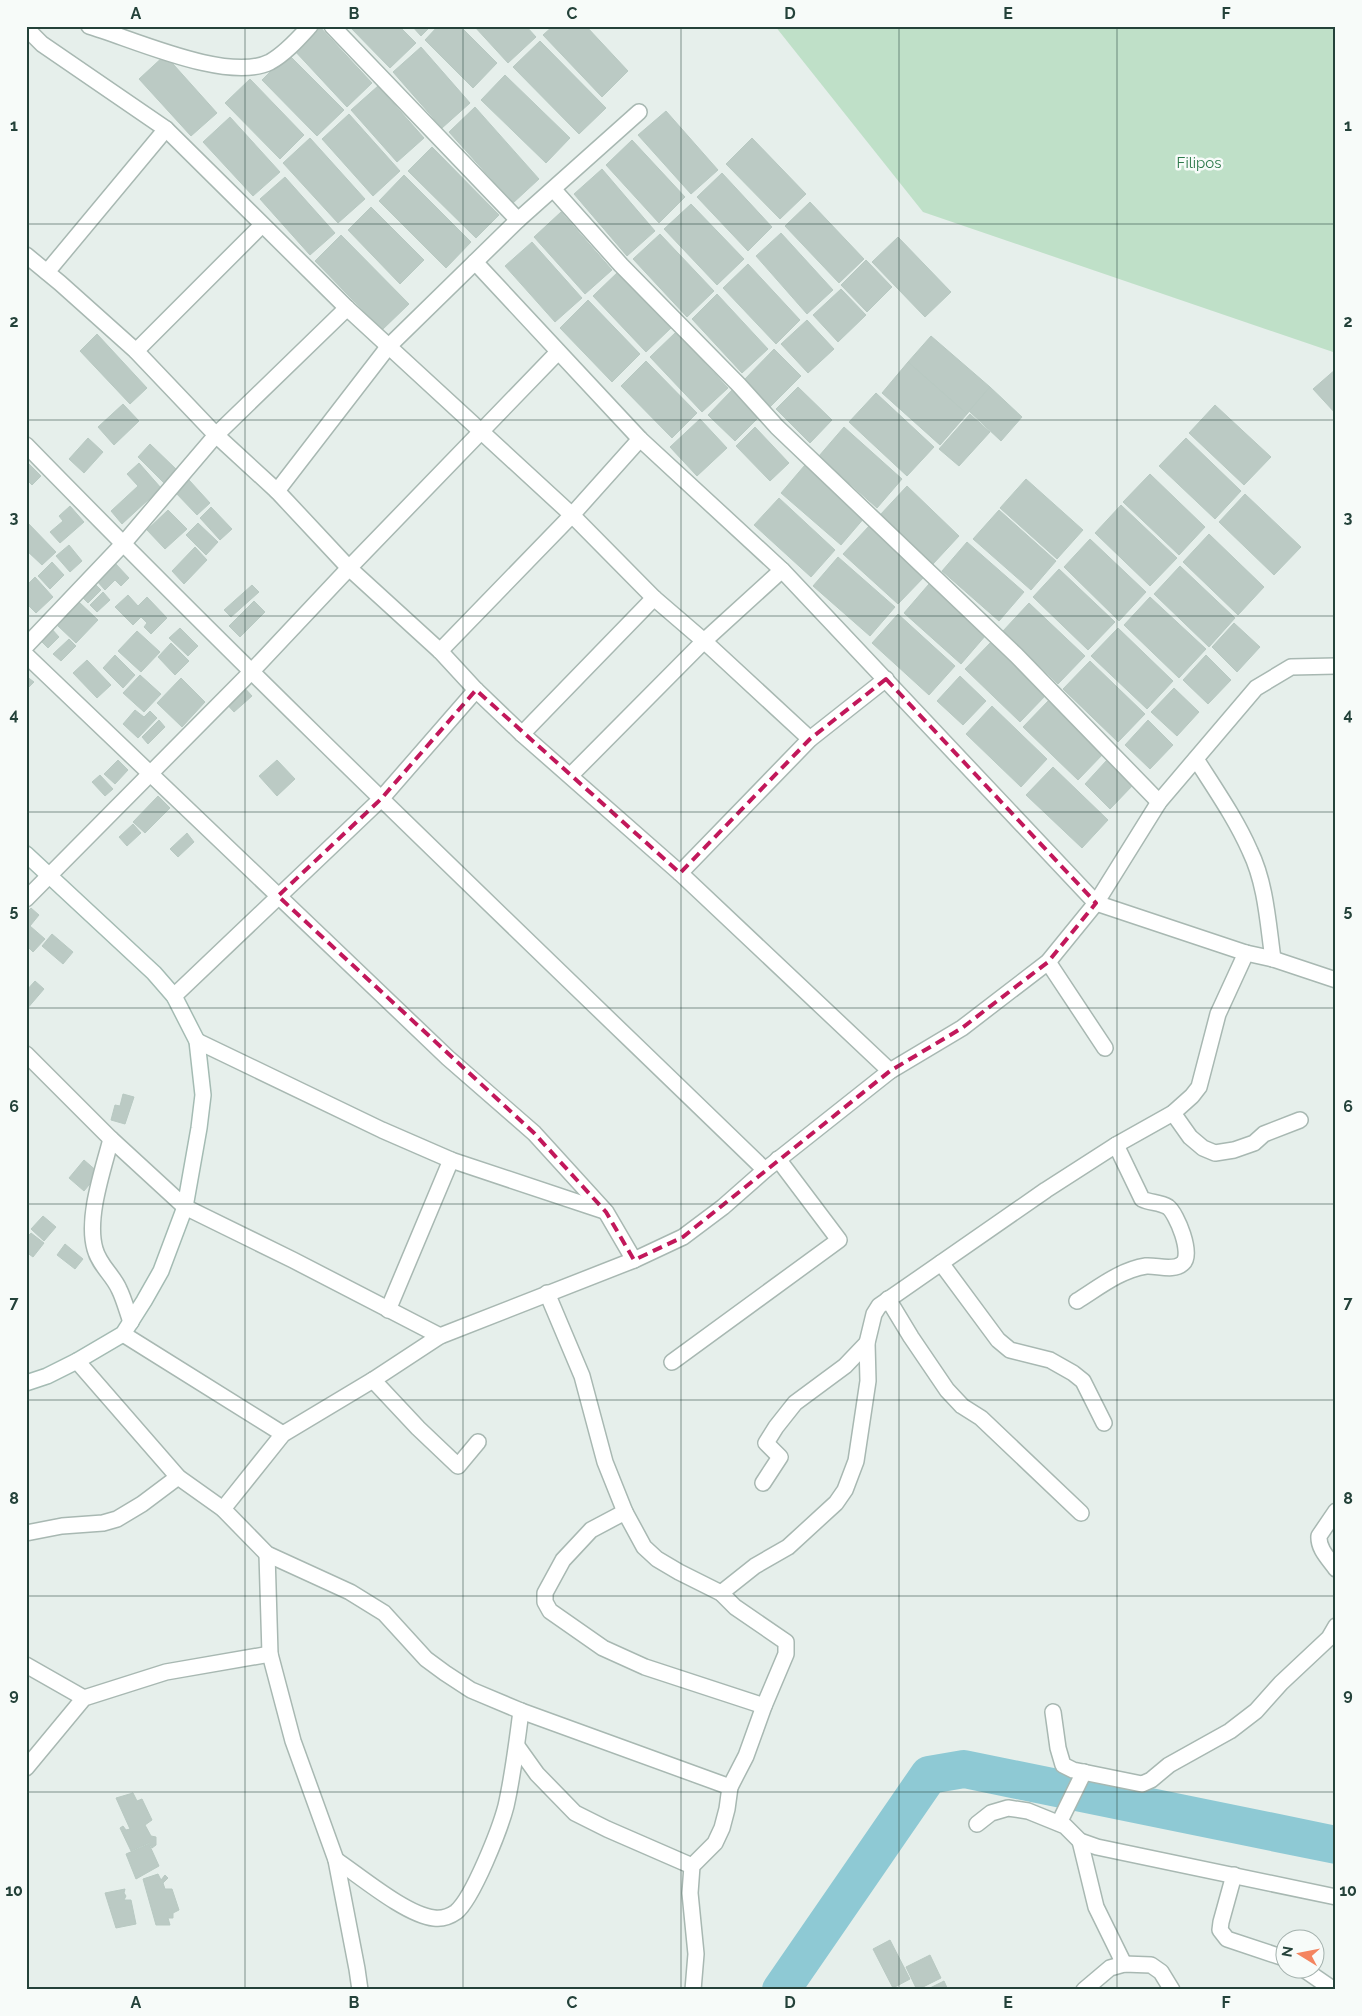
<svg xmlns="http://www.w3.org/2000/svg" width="1362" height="2016" font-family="Raleway,sans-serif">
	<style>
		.green { fill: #bfe0c8 }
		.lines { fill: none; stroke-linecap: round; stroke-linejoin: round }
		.river { stroke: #8ec9d4; stroke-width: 38 }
		.building { fill: #bbcac4; stroke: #b8c9c2 }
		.street-casing { stroke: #a8b8b2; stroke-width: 18 }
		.secondary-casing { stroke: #a4bbb3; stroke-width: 18 }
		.street { stroke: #fff; stroke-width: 15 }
		.secondary { stroke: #fff; stroke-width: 15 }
		.marked { fill: none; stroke: #c2185b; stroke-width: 4; stroke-dasharray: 10 6; stroke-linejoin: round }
		.grid { fill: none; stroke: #24423a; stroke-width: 1; stroke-opacity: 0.55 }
		.labels { text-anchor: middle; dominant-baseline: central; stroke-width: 5; stroke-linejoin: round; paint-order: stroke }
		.park-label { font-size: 15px; fill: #2d7a4b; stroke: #f7fbf9 }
		.neatline { fill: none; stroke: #24423a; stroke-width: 2 }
		.grid-label { font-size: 16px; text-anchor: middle; font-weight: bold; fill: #24423a }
	</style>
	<rect width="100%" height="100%" fill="#e6efeb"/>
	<!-- green -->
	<path class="green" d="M775 26H1336V353L923 212Z"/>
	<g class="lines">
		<!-- river -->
		<path class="river" d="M781 1990 929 1775 964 1769 1336 1845"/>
	</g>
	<!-- building -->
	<g class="building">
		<path d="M317 26H319L372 83 347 107 293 49Z"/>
		<path d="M349 26H399L416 43 390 68Z"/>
		<path d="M412 26H431L421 36Z"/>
		<path d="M438 26H460L497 63 473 88 425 40Z"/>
		<path d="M474 26H526L536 37 508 63Z"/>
		<path d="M553 26H586L628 71 602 97 543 35Z"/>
		<path d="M540 41 606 108 579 134 513 67Z"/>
		<path d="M421 47 470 103 442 128 393 72Z"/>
		<path d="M288 54 344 110 317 136 262 80Z"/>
		<path d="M165 55 217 113 191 136 139 79Z"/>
		<path d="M505 75 570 138 546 163 481 100Z"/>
		<path d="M250 79 304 135 280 159 225 103Z"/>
		<path d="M378 86 424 138 397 162 351 110Z"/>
		<path d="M475 107 539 179 513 203 449 132Z"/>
		<path d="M666 111 718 170 691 194 638 135Z"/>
		<path d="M349 114 400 171 373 196 322 139Z"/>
		<path d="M230 117 280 172 253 196 203 142Z"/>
		<path d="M310 138 365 199 338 223 283 163Z"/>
		<path d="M752 138 806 194 780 219 726 164Z"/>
		<path d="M632 140 685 197 659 223 606 165Z"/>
		<path d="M432 147 499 215 476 238 408 171Z"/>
		<path d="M602 169 655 231 627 256 574 194Z"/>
		<path d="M722 173 772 227 748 251 697 197Z"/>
		<path d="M404 175 471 242 446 268 379 201Z"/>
		<path d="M285 177 335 233 310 255 260 199Z"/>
		<path d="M810 202 864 259 839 283 785 226Z"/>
		<path d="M691 204 744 259 717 285 664 229Z"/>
		<path d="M371 207 424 260 400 284 348 230Z"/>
		<path d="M561 212 612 270 585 294 534 237Z"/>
		<path d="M781 233 833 290 807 314 756 256Z"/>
		<path d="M660 234 714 291 687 317 633 259Z"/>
		<path d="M341 235 409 304 382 330 315 261Z"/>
		<path d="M898 237 951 292 925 317 872 262Z"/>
		<path d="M532 242 582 298 555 322 505 266Z"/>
		<path d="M866 260 892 287 867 312 841 285Z"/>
		<path d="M748 264 800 320 776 344 723 288Z"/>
		<path d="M619 271 672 327 646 352 593 296Z"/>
		<path d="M841 289 866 315 838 342 813 315Z"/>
		<path d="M717 294 768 349 742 373 692 319Z"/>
		<path d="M588 300 640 354 612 382 560 328Z"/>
		<path d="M807 320 834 349 808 373 781 344Z"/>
		<path d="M676 332 728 388 702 412 650 357Z"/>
		<path d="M97 334 147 388 130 404 80 351Z"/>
		<path d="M931 336 990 387 967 414 908 362Z"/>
		<path d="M774 349 801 376 770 407 744 380Z"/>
		<path d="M646 361 697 413 672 438 621 386Z"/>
		<path d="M908 362 967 414 940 445 882 393Z"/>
		<path d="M1336 369V414L1313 389Z"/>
		<path d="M798 387 832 420 810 443 776 409Z"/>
		<path d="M990 387 1022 417 1001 441 969 411Z"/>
		<path d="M733 389 760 416 735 441 708 415Z"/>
		<path d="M876 393 934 447 907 476 849 422Z"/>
		<path d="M123 404 139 421 114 445 98 427Z"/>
		<path d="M1215 405 1271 457 1244 485 1189 433Z"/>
		<path d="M970 414 990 432 959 466 939 449Z"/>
		<path d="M700 419 727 448 697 476 670 447Z"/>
		<path d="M755 427 789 463 770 481 736 446Z"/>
		<path d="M844 427 902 479 877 508 819 456Z"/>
		<path d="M88 438 103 452 84 473 69 459Z"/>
		<path d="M1186 438 1241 491 1215 519 1159 466Z"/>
		<path d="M150 444 177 470 164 483 138 457Z"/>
		<path d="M139 463 161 488 122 524 111 511 138 486 127 474Z"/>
		<path d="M29 464 41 476 32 485 26 479V467Z"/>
		<path d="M805 465 865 517 841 545 781 493Z"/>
		<path d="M1150 474 1205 527 1179 555 1123 502Z"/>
		<path d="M1026 479 1083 530 1057 559 1000 508Z"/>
		<path d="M189 480 210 503 197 515 175 492Z"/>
		<path d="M907 486 959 536 933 564 880 515Z"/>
		<path d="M1245 494 1301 547 1274 575 1219 522Z"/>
		<path d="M779 498 835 550 811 577 754 525Z"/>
		<path d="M1121 505 1177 558 1150 586 1095 533Z"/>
		<path d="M70 506 84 522 60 543 50 532 63 521 59 516Z"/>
		<path d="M211 507 232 529 220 540 200 518Z"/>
		<path d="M168 510 187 529 165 549 147 530Z"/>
		<path d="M999 510 1056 561 1031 590 973 539Z"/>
		<path d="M26 521 56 552 42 565 26 550Z"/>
		<path d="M198 523 218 542 206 555 186 535Z"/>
		<path d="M870 525 925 576 898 604 843 554Z"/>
		<path d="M1209 534 1264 587 1238 615 1183 562Z"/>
		<path d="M1090 539 1146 592 1119 621 1064 567Z"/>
		<path d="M967 542 1024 592 999 621 942 571Z"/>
		<path d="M69 545 82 561 70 572 56 556Z"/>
		<path d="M195 547 207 560 184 584 172 571Z"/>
		<path d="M838 557 895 607 870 636 813 586Z"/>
		<path d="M52 562 64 575 50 589 38 576Z"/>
		<path d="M114 562 129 578 121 586 115 580 105 590 96 580Z"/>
		<path d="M1180 566 1235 618 1209 647 1154 594Z"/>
		<path d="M1059 569 1115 622 1088 650 1033 597Z"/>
		<path d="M35 577 53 597 36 613 26 603V586Z"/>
		<path d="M95 584 101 590 88 603 82 597Z"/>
		<path d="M929 584 986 635 961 664 904 613Z"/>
		<path d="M252 585 259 592 231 617 224 610Z"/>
		<path d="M103 592 110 600 97 612 90 605Z"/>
		<path d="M128 595 138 606 147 597 167 618 151 634 144 627 147 623 141 617 133 625 115 607Z"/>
		<path d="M1150 597 1206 649 1179 678 1124 625Z"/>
		<path d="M254 601 265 612 240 637 229 626Z"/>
		<path d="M79 602 98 620 76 643 57 625Z"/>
		<path d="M1029 603 1085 656 1058 684 1003 631Z"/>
		<path d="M898 614 955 666 929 695 872 643Z"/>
		<path d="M1234 623 1260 647 1237 672 1212 647Z"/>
		<path d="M50 627 59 637 48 648 39 639Z"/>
		<path d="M180 628 198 646 188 656 169 638Z"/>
		<path d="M1118 628 1173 681 1147 709 1091 656Z"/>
		<path d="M137 631 160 652 141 672 118 651Z"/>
		<path d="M69 639 76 646 61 661 53 654Z"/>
		<path d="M992 641 1047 694 1020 722 965 669Z"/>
		<path d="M171 643 189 661 175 675 158 657Z"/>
		<path d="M115 655 135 675 123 688 103 668Z"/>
		<path d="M1206 655 1231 680 1208 704 1183 680Z"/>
		<path d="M87 660 111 685 97 698 73 673Z"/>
		<path d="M1090 661 1145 714 1118 742 1063 689Z"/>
		<path d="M140 675 161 694 144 712 123 693Z"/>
		<path d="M26 676 34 682 26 690Z"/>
		<path d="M960 676 986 701 963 725 937 701Z"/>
		<path d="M181 678 205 702 182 727 157 703Z"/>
		<path d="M241 684 252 696 234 712 223 700Z"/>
		<path d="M1174 688 1199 712 1177 736 1151 712Z"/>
		<path d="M1050 699 1105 752 1078 780 1023 727Z"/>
		<path d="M992 706 1047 759 1021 787 966 734Z"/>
		<path d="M135 710 144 717 150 711 157 718 138 738 123 724Z"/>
		<path d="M159 720 165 727 148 744 142 737Z"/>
		<path d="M1148 720 1173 745 1150 769 1125 745Z"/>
		<path d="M118 760 128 770 115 784 104 774Z"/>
		<path d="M277 760 295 779 277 796 259 776Z"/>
		<path d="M1107 760 1133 785 1110 809 1085 784Z"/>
		<path d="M1053 767 1108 820 1082 848 1026 795Z"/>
		<path d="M100 775 113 789 105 796 92 782Z"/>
		<path d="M158 796 170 808 145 833 133 822Z"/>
		<path d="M133 824 141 833 127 846 119 837Z"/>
		<path d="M187 833 194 842 178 857 170 849Z"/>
		<path d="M31 908 39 915 30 926 45 939 33 952 26 945V913Z"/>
		<path d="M52 934 73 952 63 964 42 946Z"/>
		<path d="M35 981 44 989 26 1010V991Z"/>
		<path d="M123 1094 134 1097 125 1124 111 1120 115 1105 120 1106Z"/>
		<path d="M84 1160 99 1173 84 1191 69 1178Z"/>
		<path d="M43 1216 56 1227 44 1241 31 1229Z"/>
		<path d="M31 1233 44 1243 33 1257 26 1252V1238Z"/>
		<path d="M65 1244 83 1259 75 1269 57 1255Z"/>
		<path d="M133 1793 137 1801 142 1799 152 1820 145 1825 151 1836 156 1837V1845L152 1848 149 1843 131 1851 120 1828 123 1826 126 1830 130 1829 116 1798Z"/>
		<path d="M149 1844 159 1866 136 1879 126 1854Z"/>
		<path d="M158 1874 161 1880 165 1875 168 1878 163 1883 165 1889H172L179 1910 173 1913V1918H168L170 1925H156L143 1879Z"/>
		<path d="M125 1889 124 1893 126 1896 124 1900H131L136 1924 116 1928 105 1893Z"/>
		<path d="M890 1940 910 1979 893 1988 873 1949Z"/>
		<path d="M930 1955 941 1978 917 1990 906 1967Z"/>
		<path d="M944 1981 948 1990H926Z"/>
	</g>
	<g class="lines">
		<defs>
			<g id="street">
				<path d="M89 26C133 39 228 83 270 62 285 54 299 38 310 26"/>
				<path d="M332 26 518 220"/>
				<path d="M26 28 42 44 166 129 347 308 572 515 654 598 704 641 810 739"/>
				<path d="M554 190 621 265 739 385 777 427 1016 655 1159 802"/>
				<path d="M26 255 60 283 136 351 216 435 277 491 349 568 440 651 476 690 522 734 680 873 890 1071"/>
				<path d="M475 262 640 439 782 570 1096 903 1246 953 1273 959 1336 980"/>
				<path d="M47 272 166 129"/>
				<path d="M136 351 262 225"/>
				<path d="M26 445C267 692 517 930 765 1170"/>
				<path d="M277 491 388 347 518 220 639 112"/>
				<path d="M26 646 123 544 216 435 347 308"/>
				<path d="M440 651 572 515 640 439"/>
				<path d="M26 655 448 1058 534 1133 606 1212 634 1260"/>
				<path d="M522 734 654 598"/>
				<path d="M1196 759C1215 789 1236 819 1250 851 1266 884 1268 924 1273 959"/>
				<path d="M571 775 704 641 782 570"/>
				<path d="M680 873 810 739 886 679"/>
				<path d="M26 899 252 671 349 568 558 352"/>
				<path d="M1048 962 1105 1048"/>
				<path d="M174 996 381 799 476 690"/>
				<path d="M197 1041 382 1130 451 1160 604 1211"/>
				<path d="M26 1054 111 1139 185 1207 293 1260 440 1336"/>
				<path d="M1173 1113 1190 1137 1203 1148 1215 1153 1234 1150 1254 1143 1264 1134 1300 1120"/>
				<path d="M111 1139C103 1170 86 1218 95 1249 99 1265 113 1275 119 1289 124 1299 127 1311 131 1322"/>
				<path d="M941 1263 998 1340 1010 1350 1050 1360 1073 1373 1083 1381 1104 1423"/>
				<path d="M547 1293 582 1376 605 1462 625 1512 644 1547 657 1559 679 1572 721 1593 735 1607 786 1642V1654L764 1706 746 1756 730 1787 727 1809 722 1828 715 1843 692 1866 690 1893 696 1954 693 1990"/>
				<path d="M888 1299 911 1337 947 1390 962 1406 981 1418 1081 1513"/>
				<path d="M1077 1301C1098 1288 1120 1270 1146 1266 1157 1265 1174 1272 1183 1263 1193 1254 1177 1214 1168 1207 1160 1202 1150 1203 1142 1199L1116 1145"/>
				<path d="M388 1310 451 1160"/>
				<path d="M123 1334 283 1434"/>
				<path d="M77 1361 178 1477 223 1509 267 1554 350 1592 384 1613 426 1659 445 1673 471 1690 521 1711 730 1787"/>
				<path d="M672 1362 839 1240 778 1159"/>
				<path d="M373 1380 418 1428 458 1466 478 1442"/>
				<path d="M763 1483 780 1457 766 1443 776 1427 795 1403 845 1366 867 1343"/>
				<path d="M223 1509 283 1434 373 1380 440 1336 634 1260 683 1237 723 1207 765 1170 890 1071 962 1028 1048 962 1096 903 1159 802 1256 688 1291 667 1336 666"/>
				<path d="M1336 1511 1319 1536C1318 1549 1329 1559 1336 1569"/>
				<path d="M625 1512 591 1530 563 1560 545 1593V1602L550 1611 603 1648 645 1667 764 1706"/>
				<path d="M26 1533 62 1526 103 1523 117 1519 142 1504 178 1477"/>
				<path d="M267 1554 270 1654 293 1741 336 1860 357 1969 360 1990"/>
				<path d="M721 1593 755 1566 788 1547 836 1503 845 1490 856 1461 868 1381 867 1343 874 1314 879 1306 1046 1190 1116 1145 1173 1113 1192 1096 1199 1087 1218 1014 1246 953"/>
				<path d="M26 1665 84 1698"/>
				<path d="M1053 1712 1058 1748 1063 1765 1073 1770 1142 1784 1151 1780 1169 1765 1230 1731 1256 1711 1281 1683 1329 1638 1336 1626"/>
				<path d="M517 1746 537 1774 575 1813 607 1829 692 1866"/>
				<path d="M26 1768 84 1698 166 1672 270 1654"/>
				<path d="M1059 1823 1084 1772"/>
				<path d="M977 1824 991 1813 1008 1808 1028 1811 1065 1826 1080 1841 1097 1847 1336 1897"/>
				<path d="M1080 1841 1096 1907 1124 1964"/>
				<path d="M336 1860C360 1876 406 1915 434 1918 442 1919 449 1917 456 1912 473 1898 500 1829 506 1806 513 1775 517 1743 521 1711"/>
				<path d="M1234 1875 1221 1922 1220 1930 1227 1939 1284 1958"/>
				<path d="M1302 1968 1334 1990"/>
				<path d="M1084 1990 1110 1968 1124 1964 1151 1965 1161 1972 1172 1990"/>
			</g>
			<path id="secondary" d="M26 854 154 973 174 996 197 1041 203 1095 199 1128 185 1207 161 1271 144 1301 123 1334 77 1361 47 1376 26 1383"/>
		</defs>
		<!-- street casing -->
		<use href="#street" class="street-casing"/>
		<!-- secondary casing -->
		<use href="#secondary" class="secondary-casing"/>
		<!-- street -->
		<use href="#street" class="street"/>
		<!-- secondary -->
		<use href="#secondary" class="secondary"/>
	</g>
	<!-- marked area -->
	<path class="marked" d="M886 679 1096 903 1048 962 962 1028 890 1071 683 1237 634 1260 606 1212 534 1133 278 896 381 799 476 690 680 873 810 739Z"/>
	<!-- grid -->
	<path class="grid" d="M245 26V1990M463 26V1990M681 26V1990M899 26V1990M1117 26V1990M26 224H1336M26 420H1336M26 616H1336M26 812H1336M26 1008H1336M26 1204H1336M26 1400H1336M26 1596H1336M26 1792H1336"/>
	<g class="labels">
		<!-- park labels -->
		<g class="park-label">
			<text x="1199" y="163">Filipos</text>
		</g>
	</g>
	<!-- border -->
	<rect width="1362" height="2016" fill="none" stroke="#f7fbf9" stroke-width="55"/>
	<!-- north arrow -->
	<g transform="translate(1300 1954) rotate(280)"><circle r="24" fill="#f7fbf9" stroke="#a3b1ad"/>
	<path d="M0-4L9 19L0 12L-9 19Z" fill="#f4845f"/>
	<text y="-8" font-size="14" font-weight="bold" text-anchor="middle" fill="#24423a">N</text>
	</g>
	<rect x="28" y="28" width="1306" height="1960" class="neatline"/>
	<g class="grid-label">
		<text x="136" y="19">A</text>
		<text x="354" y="19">B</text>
		<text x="572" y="19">C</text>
		<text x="790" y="19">D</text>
		<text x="1008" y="19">E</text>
		<text x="1226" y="19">F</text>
		<text x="14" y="131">1</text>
		<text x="1348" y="131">1</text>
		<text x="14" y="327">2</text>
		<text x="1348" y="327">2</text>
		<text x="14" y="523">3</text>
		<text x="1348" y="523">3</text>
		<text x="14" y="720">4</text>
		<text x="1348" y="720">4</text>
		<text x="14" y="916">5</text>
		<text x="1348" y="916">5</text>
		<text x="14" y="1112">6</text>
		<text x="1348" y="1112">6</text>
		<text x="14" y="1308">7</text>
		<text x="1348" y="1308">7</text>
		<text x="14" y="1504">8</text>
		<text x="1348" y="1504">8</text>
		<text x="14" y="1700">9</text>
		<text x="1348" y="1700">9</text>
		<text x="14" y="1896">10</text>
		<text x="1348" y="1896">10</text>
		<text x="136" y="2008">A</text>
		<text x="354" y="2008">B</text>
		<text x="572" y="2008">C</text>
		<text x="790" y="2008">D</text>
		<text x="1008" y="2008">E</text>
		<text x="1226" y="2008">F</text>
	</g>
</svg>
